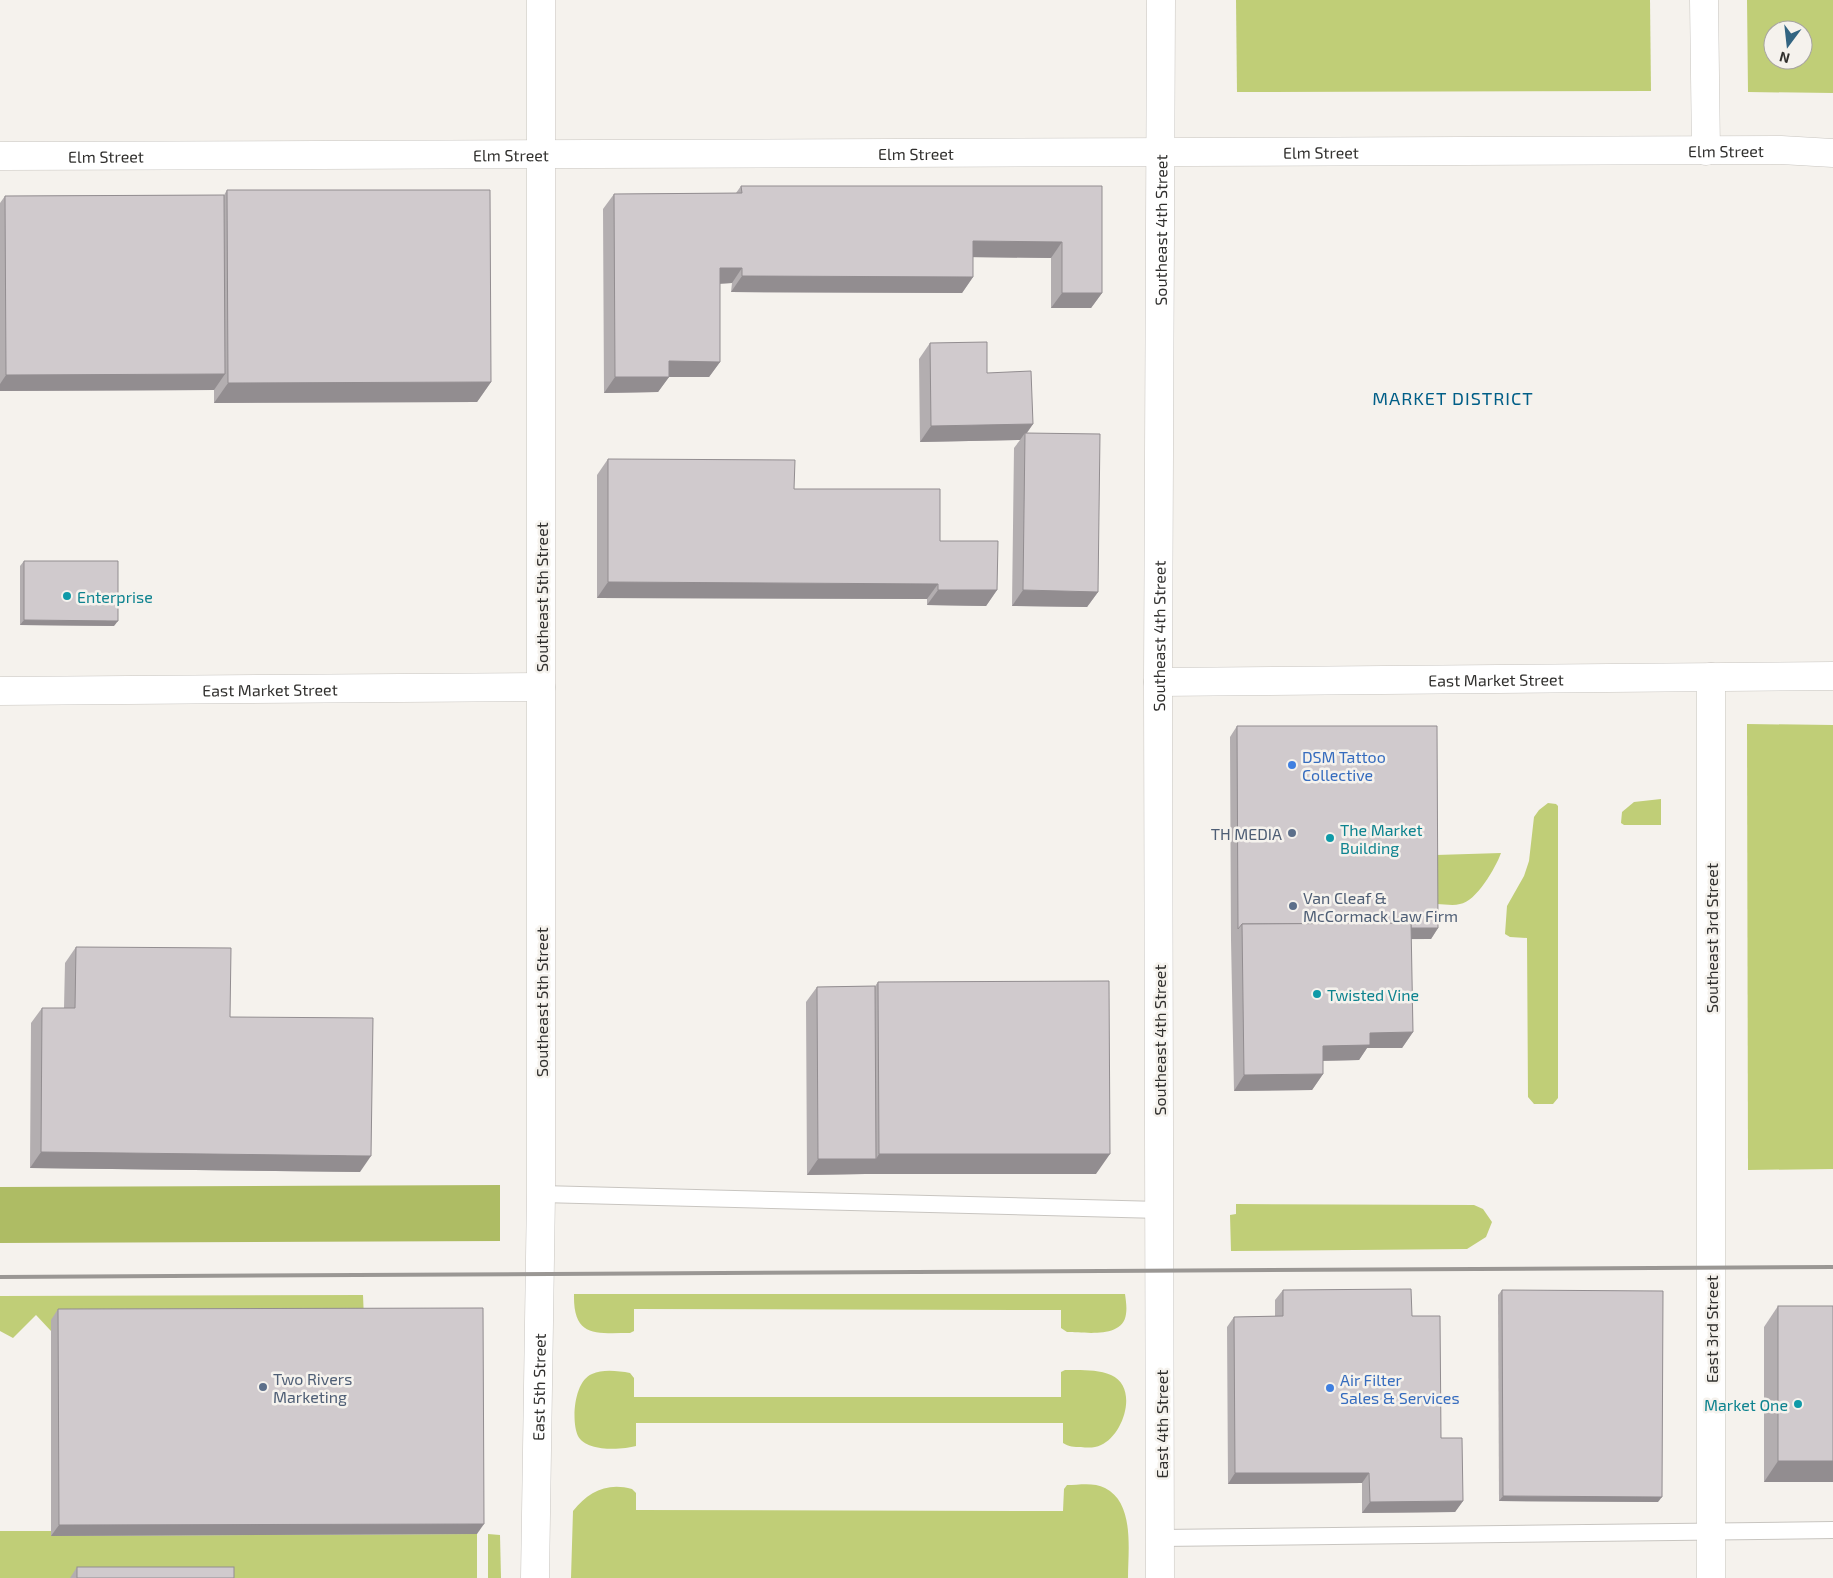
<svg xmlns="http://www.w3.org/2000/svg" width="1833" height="1578" font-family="'Exo 2',sans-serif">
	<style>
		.green { fill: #c0ce77; fill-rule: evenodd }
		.forest { fill: #aebc64 }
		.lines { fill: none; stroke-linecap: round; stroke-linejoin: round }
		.lane-casing { stroke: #c8c5c0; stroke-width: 18 }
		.street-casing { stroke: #c8c5c0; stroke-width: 29 }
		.lane { stroke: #fff; stroke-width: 16 }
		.street { stroke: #fff; stroke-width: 28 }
		.rail { stroke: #9a9794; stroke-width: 4 }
		.wall { fill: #b3aeb0 }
		.shaded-wall { fill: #928d90 }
		.building { fill: #d0cacd; stroke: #928d90 }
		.culture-dot { fill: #0f9aa8; stroke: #f5f2ed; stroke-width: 2 }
		.shop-dot { fill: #3f7fe0; stroke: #f5f2ed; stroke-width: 2 }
		.service-dot { fill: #5c6f8a; stroke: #f5f2ed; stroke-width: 2 }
		.labels { text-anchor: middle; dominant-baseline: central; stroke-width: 5; stroke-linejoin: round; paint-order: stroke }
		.street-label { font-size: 16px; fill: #31302e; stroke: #f5f2ed }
		.culture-label { font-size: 16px; fill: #0d838f; stroke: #f5f2ed; text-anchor: start }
		.shop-label { font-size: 16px; fill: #366cbe; stroke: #f5f2ed; text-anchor: start }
		.service-label { font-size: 16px; fill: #4e5e75; stroke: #f5f2ed; text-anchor: start }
		.neighbourhood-label { font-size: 18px; letter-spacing: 1px; fill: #005e87; stroke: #f5f2ed }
	</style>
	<rect width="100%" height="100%" fill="#f5f2ed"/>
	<!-- green -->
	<g class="green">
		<path d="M1236 0H1650L1651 91 1237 92Z"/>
		<path d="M1747 0H1833V93L1748 92ZM1773 30H1803V60H1773Z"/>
		<path d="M1747 724 1833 725V1169L1748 1170Z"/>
		<path d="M1661 799V825H1624L1621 823 1622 812 1634 802Z"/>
		<path d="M1548 803 1556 804 1558 806V1098L1553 1104H1534L1528 1097 1527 938 1510 937 1505 934 1507 906 1524 876 1529 861 1534 817 1539 810Z"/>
		<path d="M1501 853C1496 867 1476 902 1460 904 1453 906 1444 904 1437 904L1436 855Z"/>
		<path d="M1236 1204 1474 1205 1483 1209 1492 1222 1486 1237 1467 1249 1231 1251 1230 1215 1236 1214Z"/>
		<path d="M574 1294H1125C1126 1301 1127 1308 1126 1314 1123 1339 1084 1332 1067 1332L1061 1328V1310L634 1309V1331L630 1333C596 1333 573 1338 574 1294Z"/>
		<path d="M363 1295 364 1319 51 1320V1331L36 1315 13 1338 0 1331V1296Z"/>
		<path d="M1065 1370C1079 1370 1097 1369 1111 1375 1139 1387 1124 1435 1101 1445 1095 1448 1088 1448 1081 1447 1074 1447 1069 1447 1063 1443V1423H636V1446C622 1450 586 1452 578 1436 571 1421 574 1381 592 1374 603 1369 618 1371 630 1373L634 1378V1397H1061V1372Z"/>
		<path d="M1067 1485C1079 1485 1094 1482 1105 1488 1135 1503 1128 1551 1128 1578H571L573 1511C588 1492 607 1482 632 1489L636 1493V1510L1063 1511 1064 1489Z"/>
		<path d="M0 1531H51L52 1536 477 1534V1578H0Z"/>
		<path d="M488 1534 500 1535 501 1578H488Z"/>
	</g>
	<!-- forest -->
	<path class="forest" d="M500 1185V1241L0 1243V1187Z"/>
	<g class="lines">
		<defs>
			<g id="lane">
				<path d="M541 1194 1160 1210"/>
				<path d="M1160 1538 1833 1530"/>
			</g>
			<g id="street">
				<path d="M1704 0 1706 151"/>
				<path id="s1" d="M0 156 1781 150 1833 153"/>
				<path d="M1711 677V1578"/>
				<path id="s2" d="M1158 682 1833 676"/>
				<path id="s3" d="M0 691 541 687"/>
				<path id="s4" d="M535 1578 541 1194V0"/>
				<path id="s5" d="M1160 1578 1158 682 1161 0"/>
			</g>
		</defs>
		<!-- lane casing -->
		<use href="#lane" class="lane-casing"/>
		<!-- street casing -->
		<use href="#street" class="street-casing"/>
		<!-- lane -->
		<use href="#lane" class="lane"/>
		<!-- street -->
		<use href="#street" class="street"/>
		<!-- rail -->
		<path class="rail" d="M0 1277 1833 1267"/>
	</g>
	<!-- wall -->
	<g class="wall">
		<path d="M741 186H1102V293L1091 308H1051V258L973 257V277L962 293 731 292 732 283 720 284V362L709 377H669L658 392 604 393 603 209 614 194 736 193Z"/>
		<path d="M227 190 491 382 477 402 214 403V390L0 391V203L5 196 224 195Z"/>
		<path d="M930 343 987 373 1033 424 1027 433 1098 592 1087 607 1012 606 1014 448 1020 440 920 442 919 359Z"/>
		<path d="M608 459 794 489 940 541 997 590 986 606 927 605V599L597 598V475Z"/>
		<path d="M24 561 114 626 20 625V566Z"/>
		<path d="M1237 726 1438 928 1431 939H1411L1413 1032 1402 1048H1367L1359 1060 1323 1061V1074L1312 1090 1234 1091 1231 940 1230 737Z"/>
		<path d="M76 947 230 1017 360 1172 30 1168 31 1023 42 1008H64L65 963Z"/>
		<path d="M878 982 1096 1174H865L807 1175 806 1002 817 987 875 986Z"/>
		<path d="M1283 1290 1412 1316 1441 1438 1463 1501 1455 1512 1362 1513V1483L1228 1484 1227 1327 1234 1317 1275 1316V1300Z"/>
		<path d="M1502 1290 1658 1502 1499 1501 1498 1295Z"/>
		<path d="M1778 1306 1833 1482H1764V1327Z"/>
		<path d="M58 1309 477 1534 51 1536V1320Z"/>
		<path d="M77 1567 234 1578H70Z"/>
	</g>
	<!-- shaded-wall -->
	<g class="shaded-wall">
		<path d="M973 241 1062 242 1051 258 962 257Z"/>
		<path d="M720 268H742L732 283 709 284Z"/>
		<path d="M742 276 973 277 962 293 731 292Z"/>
		<path d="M1062 293H1102L1091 308H1051Z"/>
		<path d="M669 361 720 362 709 377H669L658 392 604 393 615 377Z"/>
		<path d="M225 374 214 390 0 391V384L6 375Z"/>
		<path d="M491 382 477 402 214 403 228 383Z"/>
		<path d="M1033 424 1025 435V433L1020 440 920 442 931 426Z"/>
		<path d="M608 582 938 584 927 599 597 598Z"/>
		<path d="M938 590H997L986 606 927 605Z"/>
		<path d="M1023 590 1098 592 1087 607 1012 606Z"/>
		<path d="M24 620 118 621 114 626 20 625Z"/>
		<path d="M1438 928 1431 939 1242 940V929Z"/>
		<path d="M1413 1032 1402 1048H1367L1359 1060 1312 1061 1323 1046 1370 1033Z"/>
		<path d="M1323 1074 1312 1090 1234 1091 1244 1075Z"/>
		<path d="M41 1152 371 1156 360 1172 30 1168Z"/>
		<path d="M879 1154H1110L1096 1174H865L807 1175 818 1159H876Z"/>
		<path d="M1778 1461H1833V1482H1764Z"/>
		<path d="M1235 1473H1369L1362 1483 1228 1484Z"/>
		<path d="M1503 1496 1662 1497 1658 1502 1499 1501Z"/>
		<path d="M1463 1501 1455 1512 1362 1513 1370 1502Z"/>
		<path d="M484 1524 477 1534 51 1536 59 1525Z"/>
	</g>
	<!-- building -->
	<g class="building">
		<path d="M741 186H1102V293H1062V242L973 241V277L742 276V268H720V362L669 361V377H615L614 194 742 193Z"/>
		<path d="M227 190H490L491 382 228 383Z"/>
		<path d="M224 195 225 374 6 375 5 196Z"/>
		<path d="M987 342V373L1031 371 1033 424 931 426 930 343Z"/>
		<path d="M1025 433 1100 434 1098 592 1023 590Z"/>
		<path d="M608 459 795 460 794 489H940V541H998L997 590H938V584L608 582Z"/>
		<path d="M24 561H118V621L24 620Z"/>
		<path d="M1237 726H1437L1438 928H1411V923L1242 924 1238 929Z"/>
		<path d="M1411 923 1413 1032 1370 1033V1045L1323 1046V1074L1244 1075 1242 924Z"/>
		<path d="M76 947 231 948 230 1017 373 1018 371 1156 41 1152 42 1008H75Z"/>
		<path d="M1109 981 1110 1154H879L878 982Z"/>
		<path d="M875 986 876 1159H818L817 987Z"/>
		<path d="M1411 1289 1412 1316H1440L1441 1438H1462L1463 1501 1370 1502 1369 1473H1235L1234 1317 1283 1316V1290Z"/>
		<path d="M1502 1290 1663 1291 1662 1497 1503 1496Z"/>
		<rect x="1778" y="1306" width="55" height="155"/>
		<path d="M483 1308 484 1524 59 1525 58 1309Z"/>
		<rect x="77" y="1567" width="157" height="11"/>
	</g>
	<!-- markers -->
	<g class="culture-dot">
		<circle cx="67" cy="596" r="5"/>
		<circle cx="1330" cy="838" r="5"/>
		<circle cx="1317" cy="994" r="5"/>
		<circle cx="1798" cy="1404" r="5"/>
	</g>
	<g class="shop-dot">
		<circle cx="1292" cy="765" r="5"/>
		<circle cx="1330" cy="1388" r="5"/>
	</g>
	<g class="service-dot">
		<circle cx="1292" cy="833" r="5"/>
		<circle cx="1293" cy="906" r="5"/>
		<circle cx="263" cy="1387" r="5"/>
	</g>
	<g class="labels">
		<!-- street labels -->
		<g class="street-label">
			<text stroke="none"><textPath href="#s1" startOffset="1726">Elm Street</textPath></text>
			<text stroke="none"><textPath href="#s1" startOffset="1321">Elm Street</textPath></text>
			<text stroke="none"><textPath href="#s1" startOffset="916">Elm Street</textPath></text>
			<text stroke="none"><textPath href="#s1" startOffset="511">Elm Street</textPath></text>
			<text stroke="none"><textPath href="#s1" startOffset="106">Elm Street</textPath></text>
			<text stroke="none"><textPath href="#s5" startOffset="1348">Southeast 4th Street</textPath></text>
			<text transform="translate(541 597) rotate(-90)">Southeast 5th Street</text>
			<text stroke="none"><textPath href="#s5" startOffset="942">Southeast 4th Street</textPath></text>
			<text stroke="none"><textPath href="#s2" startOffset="338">East Market Street</textPath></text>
			<text stroke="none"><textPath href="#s3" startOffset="270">East Market Street</textPath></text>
			<text transform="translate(1711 938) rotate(-90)">Southeast 3rd Street</text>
			<text transform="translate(541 1002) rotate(-90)">Southeast 5th Street</text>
			<text transform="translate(1159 1040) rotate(-90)">Southeast 4th Street</text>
			<text transform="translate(1711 1329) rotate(-90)">East 3rd Street</text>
			<text stroke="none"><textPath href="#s4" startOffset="191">East 5th Street</textPath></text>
			<text transform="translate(1161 1424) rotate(-90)">East 4th Street</text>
		</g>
		<!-- culture labels -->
		<g class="culture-label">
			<text x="77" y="596">Enterprise</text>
			<text x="1340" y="829">The Market<tspan x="1340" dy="18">Building</tspan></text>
			<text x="1327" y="994">Twisted Vine</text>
			<text x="1788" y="1404" text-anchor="end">Market One</text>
		</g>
		<!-- shop labels -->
		<g class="shop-label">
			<text x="1302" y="756">DSM Tattoo<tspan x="1302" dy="18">Collective</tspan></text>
			<text x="1340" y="1379">Air Filter<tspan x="1340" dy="18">Sales &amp; Services</tspan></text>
		</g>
		<!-- service labels -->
		<g class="service-label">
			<text x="1282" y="833" text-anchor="end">TH MEDIA</text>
			<text x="1303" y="897">Van Cleaf &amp;<tspan x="1303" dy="18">McCormack Law Firm</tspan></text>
			<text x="273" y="1378">Two Rivers<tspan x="273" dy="18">Marketing</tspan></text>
		</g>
		<!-- neighbourhood labels -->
		<g class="neighbourhood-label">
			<text x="1453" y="398">MARKET DISTRICT</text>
		</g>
	</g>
	<!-- north arrow -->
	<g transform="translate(1788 45) rotate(195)"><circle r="24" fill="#f5f2ed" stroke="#a7a4a1"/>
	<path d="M0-4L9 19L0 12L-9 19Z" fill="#326481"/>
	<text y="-8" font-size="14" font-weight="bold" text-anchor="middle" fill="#31302e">N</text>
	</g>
</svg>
